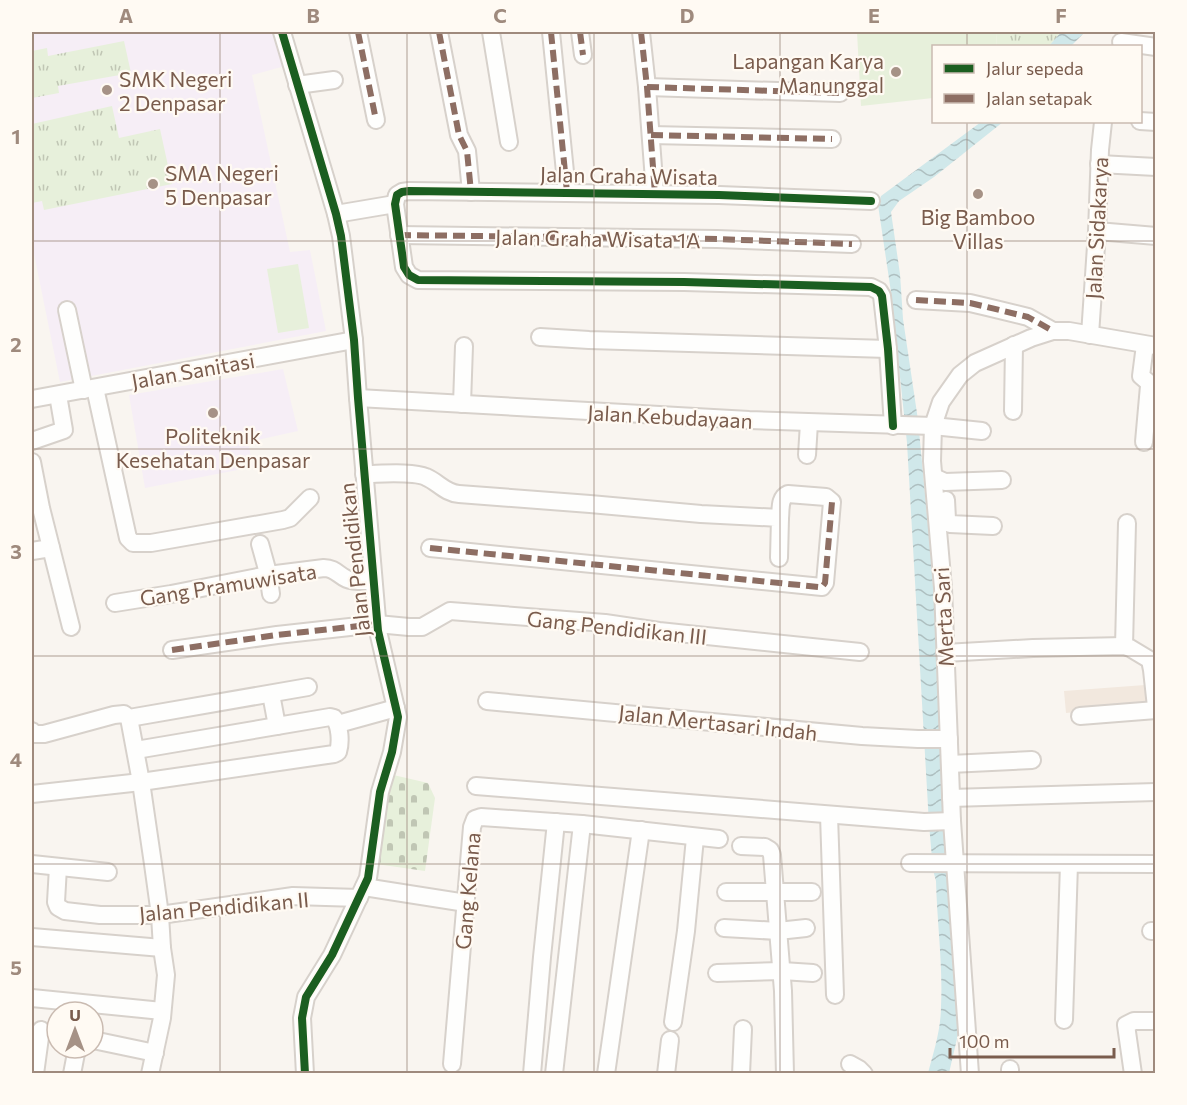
<svg xmlns="http://www.w3.org/2000/svg" width="1187" height="1105" font-family="Commissioner,sans-serif">
	<style>
		.residential { fill: #f2e8de }
		.education { fill: #f6eef6 }
		.grass { fill: url(#grass-tufts) }
		.cemetery { fill: url(#cemetery-stones) }
		.park { fill: #e7f0db }
		.water { fill: url(#water-waves) }
		.lines { fill: none; stroke-linecap: round; stroke-linejoin: round }
		.minor-casing { stroke: #d7d1cb; stroke-width: 20 }
		.minor { stroke: #fefefd; stroke-width: 16 }
		.quiet { stroke: #8d6e63; stroke-width: 6; stroke-dasharray: 12 6; stroke-linecap: butt }
		.cycleway-casing { stroke: #fffaf3; stroke-width: 11 }
		.cycleway { stroke: #1b5e20; stroke-width: 8 }
		.grid { fill: none; stroke: #9f8a7d; stroke-width: 1.5; stroke-opacity: 0.55 }
		.poi-dot { fill: #a69286; stroke: #fffaf3; stroke-width: 2 }
		.labels { text-anchor: middle; dominant-baseline: central; stroke-width: 4.5; stroke-linejoin: round; paint-order: stroke }
		.poi-label { font-size: 21px; fill: #7a5c4d; stroke: #fffaf3; text-anchor: start }
		.street-label { font-size: 21px; fill: #7a5c4d; stroke: #fffaf3 }
		.neatline { fill: none; stroke: #9f8a7d; stroke-width: 2 }
		.grid-label { font-size: 20px; text-anchor: middle; font-weight: bold; fill: #9f8a7d }
	</style>
	<defs>
		<pattern id="grass-tufts" width="24" height="20" patternUnits="userSpaceOnUse" patternTransform="scale(1.5)"><rect width="24" height="20" fill="#e7f0db"/><path d="M3 7l-1-3M5 7V3M7 7l1-3M15 17l-1-3M17 17v-4M19 17l1-3" fill="none" stroke="#c0c6b4"/></pattern>
		<pattern id="cemetery-stones" width="16" height="16" patternUnits="userSpaceOnUse" patternTransform="scale(1.5)"><rect width="16" height="16" fill="#e7f0db"/><path d="M2 7V4a2 2 0 0 1 4 0v3zM10 15v-3a2 2 0 0 1 4 0v3z" fill="#c0c6b4"/></pattern>
		<pattern id="water-waves" width="16" height="10" patternUnits="userSpaceOnUse" patternTransform="scale(1.5)"><rect width="16" height="10" fill="#d0e8ea"/><path d="M0 5q4-4 8 0t8 0" fill="none" stroke="#aebfc0"/></pattern>
	</defs>
	<rect width="100%" height="100%" fill="#f9f5f0"/>
	<!-- residential -->
	<path class="residential" d="M1145 685 1147 705 1066 713 1064 691Z"/>
	<!-- education -->
	<g class="education">
		<path d="M32 32H275L285 66 252 75 290 252 310 250 326 331 60 382 32 244Z"/>
		<path d="M283 369 298 431 248 442 253 467 145 488 129 395Z"/>
	</g>
	<!-- grass -->
	<g class="grass">
		<path d="M996 32H1061L1049 46H997Z"/>
		<path d="M124 41 131 73 58 86 59 93 32 98V51L47 48 48 56Z"/>
		<path d="M112 106 119 138 160 129 172 184 44 210 42 201 32 203V124Z"/>
	</g>
	<!-- cemetery -->
	<path class="cemetery" d="M389 774 428 783 435 798 425 871 376 864Z"/>
	<!-- park -->
	<g class="park">
		<path d="M857 32H996L997 46H934L933 98 861 106Z"/>
		<path d="M298 264 309 328 278 333 267 269Z"/>
	</g>
	<!-- water -->
	<g class="water">
		<path d="M1061 32H1085L1071 46H1049Z"/>
		<path d="M981 122H1003L934 177 899 201 891 212 900 274 903 319 918 420 931 557 962 1017 949 1073H928C934 1051 941 1029 941 1006 943 964 937 923 936 881L933 870 929 824 907 443 891 292 878 205 881 196Z"/>
	</g>
	<g class="lines">
		<defs>
			<g id="minor">
				<path d="M282 32 336 214 341 236 354 340 358 398 378 631 398 717 392 752 380 792 368 878 332 955 306 997 302 1018 305 1074"/>
				<path d="M358 32 376 120"/>
				<path d="M439 32 459 135 467 151 471 192"/>
				<path d="M491 32 509 142"/>
				<path d="M551 32 567 192"/>
				<path d="M580 32 583 55"/>
				<path d="M641 32 647 87 655 194"/>
				<path d="M1121 42 1156 47"/>
				<path d="M297 85 334 80"/>
				<path d="M647 87 840 93"/>
				<path d="M1140 121 1156 122"/>
				<path d="M651 135 832 139"/>
				<path d="M1099 164 1156 167"/>
				<path d="M871 201 719 195 409 191 402 192 397 195 395 204 404 267 409 275 418 280 684 282 871 287 879 291 882 296 888 349 893 426"/>
				<path d="M336 214 395 204"/>
				<path d="M1097 231 1156 236"/>
				<path d="M399 235 717 239 852 244"/>
				<path d="M916 300 970 303 987 307 1028 317 1053 331"/>
				<path d="M67 310 84 390"/>
				<path d="M1090 335 1097 231 1100 150 1103 122"/>
				<path d="M540 337 589 340 888 349"/>
				<path d="M95 388 128 538 133 543H151L283 520 290 518 310 498"/>
				<path d="M358 398 749 420 933 426 982 431"/>
				<path d="M32 399 354 340"/>
				<path d="M462 404 464 346"/>
				<path d="M1013 411 1014 345"/>
				<path d="M32 441 64 430 58 395"/>
				<path d="M1144 442 1149 386 1148 382 1141 376 1145 345"/>
				<path d="M807 455 809 423"/>
				<path d="M32 462 41 508 71 627"/>
				<path d="M364 474C379 474 413 471 426 477 438 482 445 493 459 494L590 504 701 514 780 518 779 558"/>
				<path d="M934 477 945 482 1002 480"/>
				<path d="M946 500 947 519 950 524 993 526"/>
				<path d="M260 544 268 573 271 594"/>
				<path d="M430 548 822 587 825 583 832 502 826 497 788 494C779 498 781 509 780 518"/>
				<path d="M32 551 51 548"/>
				<path d="M115 603 171 594 268 575 324 568C335 568 338 575 347 579 354 582 365 581 373 581"/>
				<path d="M1124 646 1127 523"/>
				<path d="M172 650 277 635 377 624 409 627H422L450 611 605 623 659 631 860 652"/>
				<path d="M945 653 1033 648 1124 646 1130 648 1150 660 1152 670 1156 707"/>
				<path d="M271 694 277 726"/>
				<path d="M487 701 862 736 918 739H949"/>
				<path d="M1080 716 1156 710"/>
				<path d="M129 718 141 782 153 864 160 915 162 948 166 975 162 1018 150 1074"/>
				<path d="M338 724 396 708"/>
				<path d="M32 731 34 734H44L114 715 124 714 129 718 308 687"/>
				<path d="M950 764 1032 760"/>
				<path d="M476 786 924 822 952 821"/>
				<path d="M32 794 141 782 334 754 338 752C341 742 340 726 334 718L330 717 136 750"/>
				<path d="M951 798 1156 792"/>
				<path d="M829 815 835 995"/>
				<path d="M741 846 765 847 770 850 772 855 783 991 785 1074"/>
				<path d="M910 863 1156 864"/>
				<path d="M32 864 108 872"/>
				<path d="M58 867 56 902 58 907 65 911 100 915H160L293 896 359 898"/>
				<path d="M364 887 466 903"/>
				<path d="M726 892H812"/>
				<path d="M724 928 778 931 806 928"/>
				<path d="M1151 931H1156"/>
				<path d="M32 937 162 948"/>
				<path d="M717 973 782 971 813 973"/>
				<path d="M32 998 162 1011"/>
				<path d="M1064 1020 1069 864"/>
				<path d="M673 1022 686 931 695 838"/>
				<path d="M93 1040 155 1053"/>
				<path d="M452 1064 472 827 475 819 481 817 582 824 719 839"/>
				<path d="M850 1064 859 1069 864 1074"/>
				<path d="M1010 1069V1074"/>
				<path d="M35 1074 41 1030"/>
				<path d="M72 1074 77 1048"/>
				<path d="M532 1074 542 957 556 822"/>
				<path d="M554 1074 582 824"/>
				<path d="M606 1074 641 830"/>
				<path d="M666 1074 670 1040"/>
				<path d="M741 1074 743 1029"/>
				<path d="M970 1074 952 821 943 588 932 461 933 426 941 402 960 375 975 363 1031 338 1053 331H1069L1156 346"/>
				<path d="M1133 1074 1126 1025 1134 1021H1156"/>
			</g>
		</defs>
		<!-- minor casing -->
		<use href="#minor" class="minor-casing"/>
		<!-- minor -->
		<use href="#minor" class="minor"/>
		<!-- quiet -->
		<g class="quiet">
			<path d="M358 32 376 120"/>
			<path d="M439 32 459 135 467 151 471 192"/>
			<path d="M551 32 567 192"/>
			<path d="M580 32 583 55"/>
			<path d="M641 32 647 87 655 194"/>
			<path d="M647 87 840 93"/>
			<path d="M651 135 832 139"/>
			<path d="M399 235 717 239 852 244"/>
			<path d="M916 300 970 303 987 307 1028 317 1053 331"/>
			<path d="M430 548 819 587H822L825 583 832 502"/>
			<path d="M172 650 277 635 377 624"/>
		</g>
		<defs>
			<g id="cycleway">
				<path d="M282 32 336 214 341 236 354 340 358 398 378 631 398 717 392 752 380 792 368 878 332 955 306 997 302 1018 305 1074"/>
				<path d="M871 201 719 195 409 191 402 192 397 195 395 204 404 267 409 275 418 280 684 282 871 287 879 291 882 296 888 349 893 426"/>
			</g>
		</defs>
		<!-- cycleway casing -->
		<use href="#cycleway" class="cycleway-casing"/>
		<!-- cycleway -->
		<use href="#cycleway" class="cycleway"/>
	</g>
	<!-- grid -->
	<path class="grid" d="M220 32V1074M407 32V1074M594 32V1074M780 32V1074M967 32V46M967 122V1074M32 241H1156M32 449H1156M32 656H1156M32 864H1156"/>
	<!-- markers -->
	<g class="poi-dot">
		<circle cx="896" cy="72" r="6"/>
		<circle cx="107" cy="90" r="6"/>
		<circle cx="153" cy="184" r="6"/>
		<circle cx="978" cy="194" r="6"/>
		<circle cx="213" cy="413" r="6"/>
	</g>
	<g class="labels">
		<!-- poi labels -->
		<g class="poi-label">
			<text x="884" y="60" text-anchor="end">Lapangan Karya<tspan x="884" dy="24">Manunggal</tspan></text>
			<text x="119" y="78">SMK Negeri<tspan x="119" dy="24">2 Denpasar</tspan></text>
			<text x="165" y="172">SMA Negeri<tspan x="165" dy="24">5 Denpasar</tspan></text>
			<text x="978" y="216" text-anchor="middle">Big Bamboo<tspan x="978" dy="24">Villas</tspan></text>
			<text x="213" y="435" text-anchor="middle">Politeknik<tspan x="213" dy="24">Kesehatan Denpasar</tspan></text>
		</g>
		<!-- street labels -->
		<g class="street-label">
			<text transform="translate(629 175) rotate(1)">Jalan Graha Wisata</text>
			<text transform="translate(1096 228) rotate(-87)">Jalan Sidakarya</text>
			<text transform="translate(598 238) rotate(1)">Jalan Graha Wisata 1A</text>
			<text transform="translate(193 370) rotate(-10)">Jalan Sanitasi</text>
			<text transform="translate(670 416) rotate(3)">Jalan Kebudayaan</text>
			<text transform="translate(354 560) rotate(-96)">Jalan Pendidikan</text>
			<text transform="translate(228 584) rotate(-9)">Gang Pramuwisata</text>
			<text transform="translate(943 617) rotate(-93)">Merta Sari</text>
			<text transform="translate(617 627) rotate(6)">Gang Pendidikan III</text>
			<text transform="translate(718 722) rotate(6)">Jalan Mertasari Indah</text>
			<text transform="translate(467 891) rotate(-85)">Gang Kelana</text>
			<text transform="translate(224 906) rotate(-5)">Jalan Pendidikan II</text>
		</g>
	</g>
	<!-- border -->
	<rect width="1187" height="1105" fill="none" stroke="#fffaf3" stroke-width="66"/>
	<!-- legend -->
	<rect x="932" y="45" width="210" height="78" fill="#fffaf3" stroke="#cabbb1" stroke-width="1.5"/>
	<rect x="944" y="64" width="30" height="9" fill="#1b5e20" stroke="#cabbb1" stroke-width="1.5"/>
	<text x="986" y="75" font-size="18" fill="#7a5c4d">Jalur sepeda</text>
	<rect x="944" y="94" width="30" height="9" fill="#8d6e63" stroke="#cabbb1" stroke-width="1.5"/>
	<text x="986" y="105" font-size="18" fill="#7a5c4d">Jalan setapak</text>
	<!-- north arrow -->
	<g transform="translate(75 1030)"><circle r="28" fill="#fffaf3" stroke="#cabbb1" stroke-width="1.5"/>
	<path d="M0-4.5L10 22L0 15L-10 22Z" fill="#a69286"/>
	<text y="-9" font-size="16" font-weight="bold" text-anchor="middle" fill="#7a5c4d">U</text>
	</g>
	<!-- scale -->
	<path d="M950 1048v9h164v-9" fill="none" stroke="#7a5c4d" stroke-width="3"/>
	<text x="959" y="1048" font-size="18" fill="#7a5c4d" stroke="#fffaf3" stroke-width="4.5" paint-order="stroke">100 m</text>
	<rect x="33" y="33" width="1121" height="1039" class="neatline"/>
	<g class="grid-label">
		<text x="126" y="23">A</text>
		<text x="313" y="23">B</text>
		<text x="500" y="23">C</text>
		<text x="687" y="23">D</text>
		<text x="874" y="23">E</text>
		<text x="1061" y="23">F</text>
		<text x="16" y="144">1</text>
		<text x="16" y="352">2</text>
		<text x="16" y="559">3</text>
		<text x="16" y="767">4</text>
		<text x="16" y="975">5</text>
	</g>
</svg>
